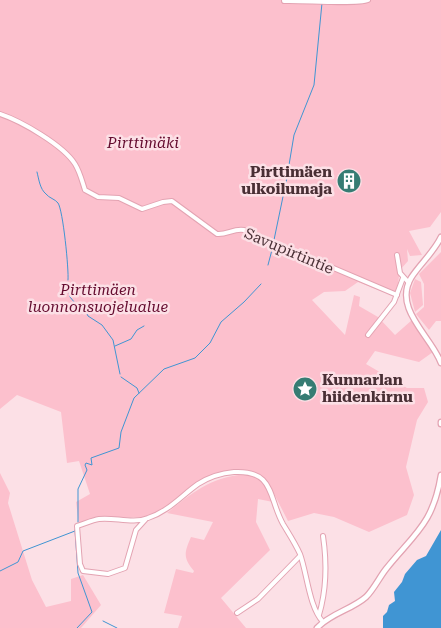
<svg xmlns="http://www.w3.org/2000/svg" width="441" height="628" font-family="'Roboto Serif',serif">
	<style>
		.green { fill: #fcc0cd }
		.water { fill: #4095d3 }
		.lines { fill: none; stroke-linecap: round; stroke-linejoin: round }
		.stream { stroke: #4095d3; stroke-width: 1 }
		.minor-casing { stroke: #e3a3b2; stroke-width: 6 }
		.major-casing { stroke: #e3a3b2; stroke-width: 7 }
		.minor { stroke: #fff; stroke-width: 4 }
		.major { stroke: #fff; stroke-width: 4.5 }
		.labels { text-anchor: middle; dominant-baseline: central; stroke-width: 5; stroke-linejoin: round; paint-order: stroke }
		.park-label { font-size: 15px; font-style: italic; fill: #640b2f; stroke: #fce0e6 }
		.poi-label { font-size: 15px; font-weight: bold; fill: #492f35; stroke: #fce0e6; text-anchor: end }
		.street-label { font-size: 15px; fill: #492f35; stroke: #fce0e6 }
	</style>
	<rect width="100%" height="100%" fill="#fce0e6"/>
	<!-- green -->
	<g class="green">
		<path d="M0 0H441V212L430 227 409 231 422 255 410 256 407 249 408 261 400 270 396 297 358 282 345 291 324 292 312 300 345 335 354 295 360 297 359 306 378 317 395 335 412 320 433 352 419 362 375 351 366 364 407 388H424L428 402 417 420 406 467 414 495 407 515 369 532 334 517 314 513 288 521 268 482 251 471H230L215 473 201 480 164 509 144 517 100 518 79 525 76 502 90 494 79 461 67 463 61 412 17 395 0 409Z"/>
		<path d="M441 252V321H436L429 330 416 314 424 307V284L419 274Z"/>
		<path d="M415 279 421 282 423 305 415 312 410 293Z"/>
		<path d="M0 473 10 493 8 503 32 580 46 607 71 601V579L83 575 101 605 81 628H0Z"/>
		<path d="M249 474 265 483 273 502 258 499 256 522 270 550 221 598 246 628H178L182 616 164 613 176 569 193 573 194 571C183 558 184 553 191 537L204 540 213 522 167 513C194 491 213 476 249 474Z"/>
	</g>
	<!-- water -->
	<path class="water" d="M441 530V628H383V616L387 612 389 605 395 601 394 592 402 582 405 574 417 560 426 556Z"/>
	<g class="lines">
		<!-- stream -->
		<g class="stream">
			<path d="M37 172C39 180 40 189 46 194 49 198 55 199 58 203 63 210 69 270 68 280"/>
			<path d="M286 183 294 135 314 85 322 3"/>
			<path d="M274 240 285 187"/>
			<path d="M268 265 273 246"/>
			<path d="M67 283 70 297 75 303 84 308 88 316 102 325 113 340 120 374"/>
			<path d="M115 346 131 339 137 330 144 326"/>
			<path d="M121 377 137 388 139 393"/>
			<path d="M78 522V489L87 470 85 465 86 463 92 465 91 458 119 448 121 432 134 398 164 369 195 358 210 343 221 322 244 302 261 284"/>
			<path d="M75 530 78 573 92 612 77 628"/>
			<path d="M0 571 18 562 23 551 75 531"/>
			<path d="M103 621 117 628"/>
		</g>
		<defs>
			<g id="minor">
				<path d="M284 1C300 0 357 5 368 0"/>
				<path d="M0 114C21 121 63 145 75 164 80 172 82 181 85 190L98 197 119 198 142 209 163 202 172 201 217 234C227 235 234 228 244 230L397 295"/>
				<path d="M397 255 400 273 409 283"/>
				<path d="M368 335 394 302 403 278"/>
				<path d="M146 519 136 530 125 568 108 574 83 571 80 564 77 526C84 524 92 520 99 519 114 517 133 524 148 518 169 511 181 496 198 484 209 477 222 473 234 472 275 470 268 497 283 524 289 534 295 543 300 554 307 573 309 607 323 622"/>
				<path d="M237 613 258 599 300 556"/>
				<path d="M319 615C327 588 327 563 323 536"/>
			</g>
			<g id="major">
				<path d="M441 237C434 252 420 264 411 278 393 309 431 336 441 363"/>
				<path d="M441 422V424"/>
				<path d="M317 628C331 613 351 610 366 597 374 589 379 578 386 569 415 533 433 524 441 475"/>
			</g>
		</defs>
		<!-- minor casing -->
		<use href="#minor" class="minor-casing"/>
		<!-- major casing -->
		<use href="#major" class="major-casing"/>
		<!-- minor -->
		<use href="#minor" class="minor"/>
		<!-- major -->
		<use href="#major" class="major"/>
	</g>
	<!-- icons -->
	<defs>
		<symbol id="building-disc" viewBox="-11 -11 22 22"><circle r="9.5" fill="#367c73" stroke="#fce0e6"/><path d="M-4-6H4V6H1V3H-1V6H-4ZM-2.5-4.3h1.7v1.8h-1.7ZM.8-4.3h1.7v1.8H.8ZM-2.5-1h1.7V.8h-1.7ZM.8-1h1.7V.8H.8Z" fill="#fff"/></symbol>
		<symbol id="sight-disc" viewBox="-11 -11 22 22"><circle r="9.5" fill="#367c73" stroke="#fce0e6"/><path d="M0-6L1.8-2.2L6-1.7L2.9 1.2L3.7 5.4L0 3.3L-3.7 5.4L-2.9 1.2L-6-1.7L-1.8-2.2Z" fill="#fff"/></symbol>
	</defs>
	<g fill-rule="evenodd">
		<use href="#building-disc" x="335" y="167" width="28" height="28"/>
		<use href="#sight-disc" x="291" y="375" width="28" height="28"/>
	</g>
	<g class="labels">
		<!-- park labels -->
		<g class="park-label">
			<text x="143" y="143">Pirttimäki</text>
			<text x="98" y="290">Pirttimäen<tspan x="98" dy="17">luonnonsuojelualue</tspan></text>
		</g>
		<!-- poi labels -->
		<g class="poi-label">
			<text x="332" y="172">Pirttimäen<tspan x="332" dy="17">ulkoilumaja</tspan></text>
			<text x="322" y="380" text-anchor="start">Kunnarlan<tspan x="322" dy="17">hiidenkirnu</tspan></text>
		</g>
		<!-- street labels -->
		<g class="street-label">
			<text transform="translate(289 251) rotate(23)">Savupirtintie</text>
		</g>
	</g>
</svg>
